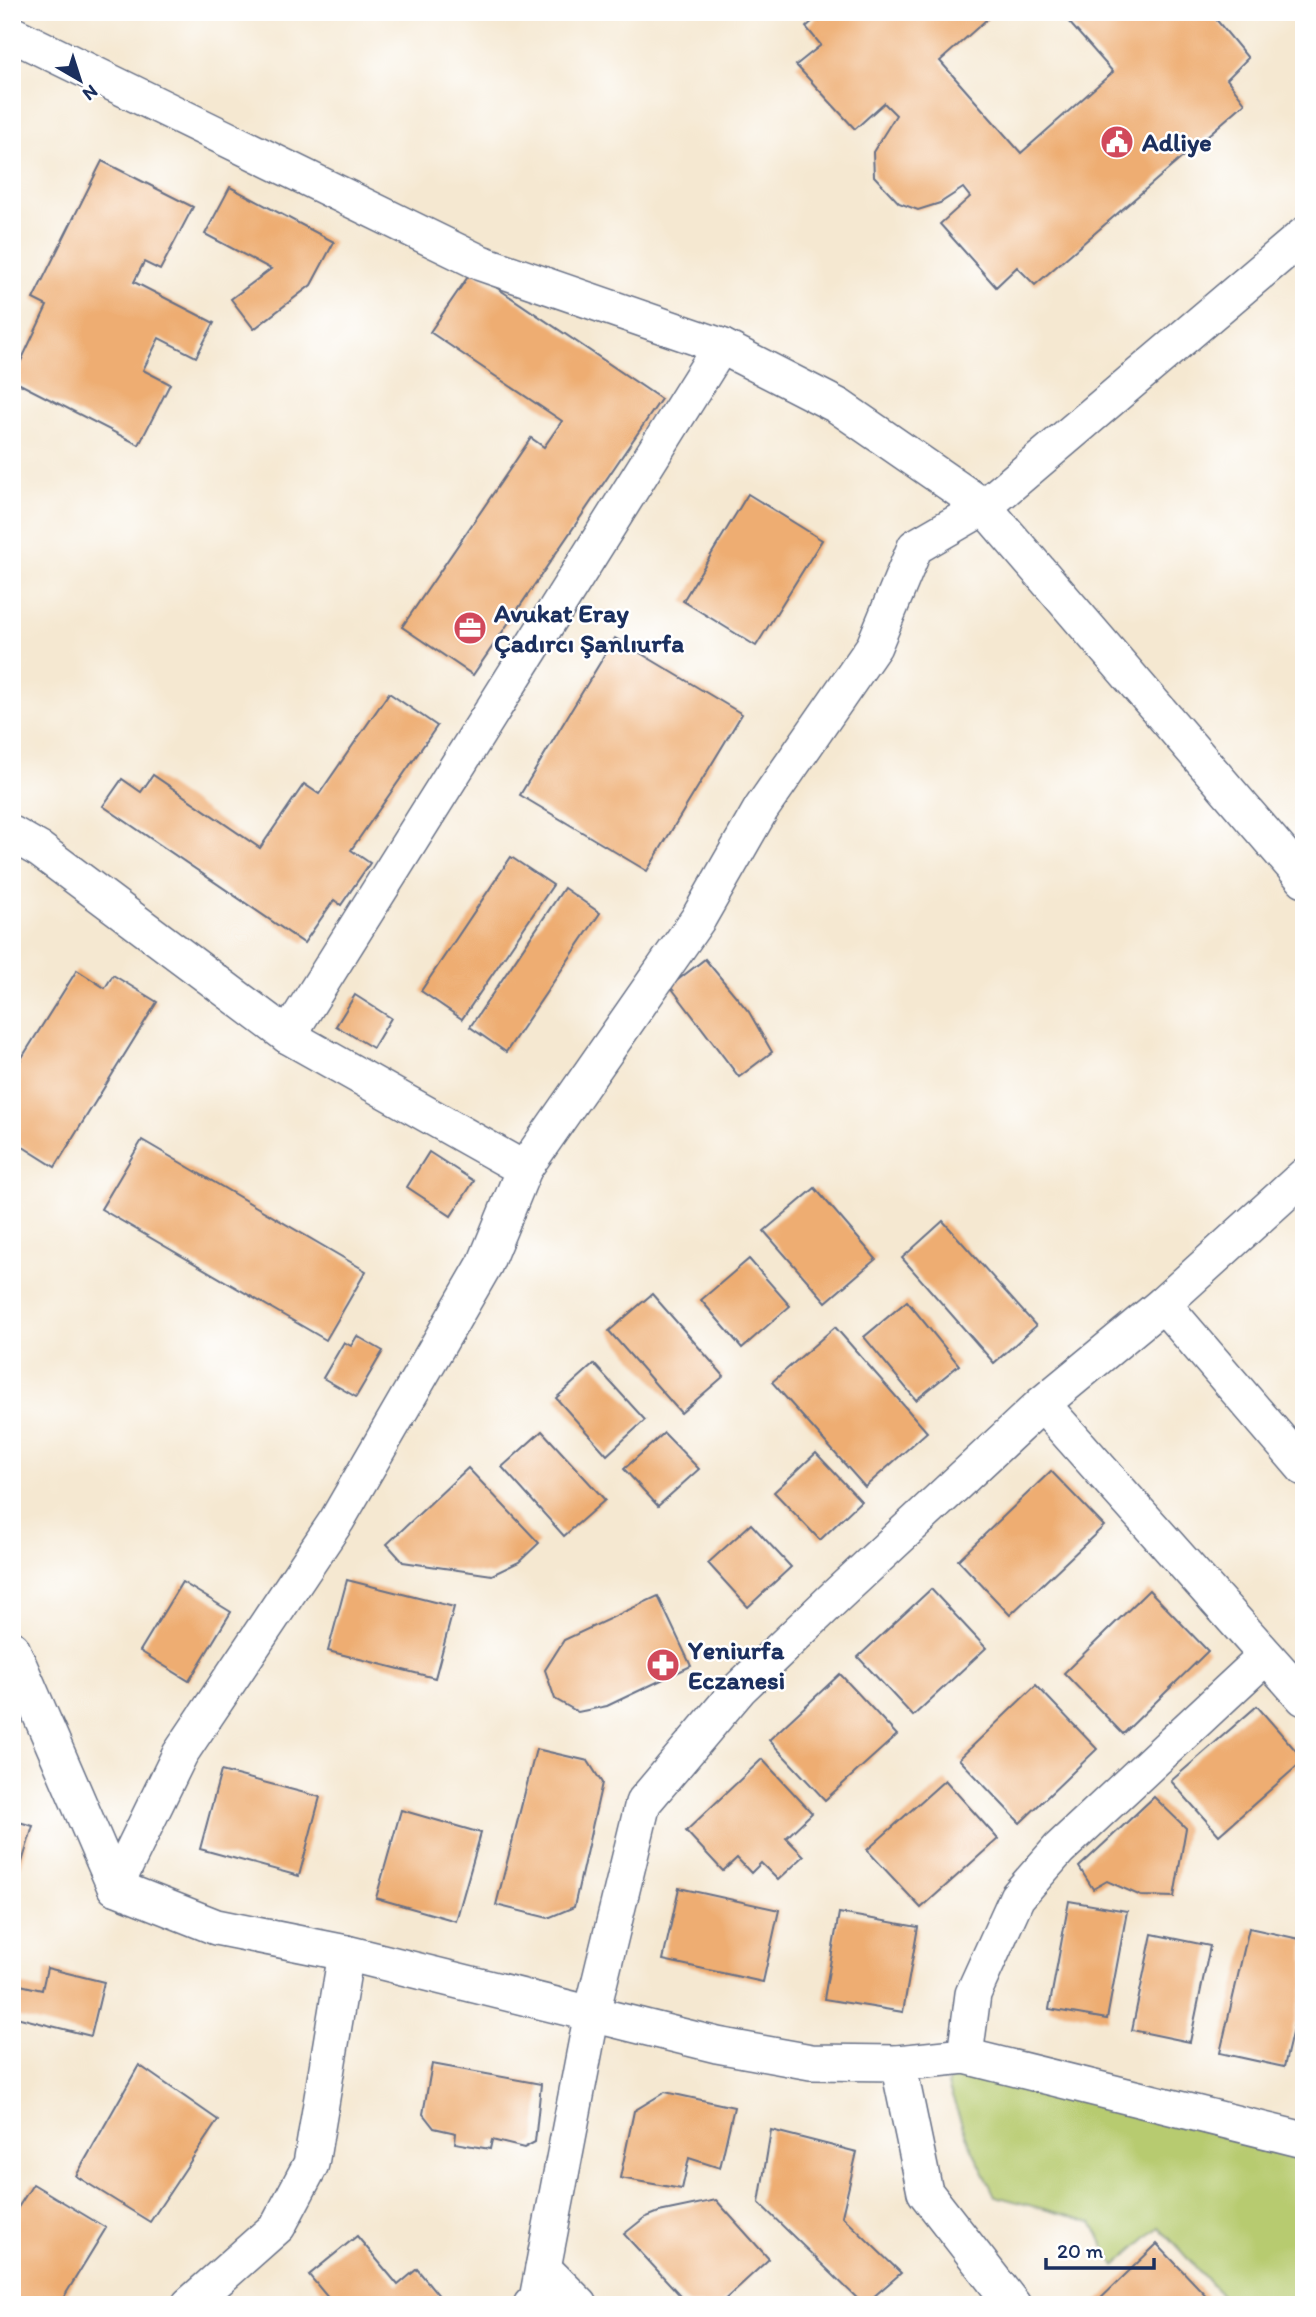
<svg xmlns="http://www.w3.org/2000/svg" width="1316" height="2317" font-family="Itim,sans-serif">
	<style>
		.green { fill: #b7cb6f; stroke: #697d66; stroke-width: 2 }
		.building { fill: #eead72 }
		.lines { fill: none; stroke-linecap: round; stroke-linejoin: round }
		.minor-casing { stroke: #677086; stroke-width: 38 }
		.minor { stroke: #fff; stroke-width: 35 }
		.labels { text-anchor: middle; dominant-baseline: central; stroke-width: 5; stroke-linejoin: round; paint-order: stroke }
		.poi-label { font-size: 26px; font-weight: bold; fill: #1b2f5e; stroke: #fff; text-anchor: start }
	</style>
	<rect width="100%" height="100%" fill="#fff"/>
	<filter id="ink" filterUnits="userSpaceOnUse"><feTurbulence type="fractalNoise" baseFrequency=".0143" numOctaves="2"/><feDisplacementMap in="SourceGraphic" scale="14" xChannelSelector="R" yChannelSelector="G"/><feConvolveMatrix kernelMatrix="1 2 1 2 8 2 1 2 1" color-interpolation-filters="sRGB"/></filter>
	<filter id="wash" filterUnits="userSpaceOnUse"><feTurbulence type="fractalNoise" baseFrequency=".00686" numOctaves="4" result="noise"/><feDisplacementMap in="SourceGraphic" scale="28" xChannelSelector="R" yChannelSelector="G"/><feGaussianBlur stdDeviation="1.57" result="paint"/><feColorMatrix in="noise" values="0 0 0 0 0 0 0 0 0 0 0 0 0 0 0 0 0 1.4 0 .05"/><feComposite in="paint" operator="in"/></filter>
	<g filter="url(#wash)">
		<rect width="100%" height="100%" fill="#f5e8d1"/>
		<!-- green -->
		<path class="green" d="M966 2065 1304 2152V2305H1230L1159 2227 1115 2266 1092 2222 995 2196 966 2136 948 2085 955 2072Z"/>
		<g id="blocks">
			<!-- building -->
			<g class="building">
				<path d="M823 12H995L940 61 1021 153 1113 72 1060 12H1165L1167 15 1171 12H1210L1248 58 1227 79 1245 103 1035 285 1017 267 996 287 940 224 970 197 963 188 940 203 918 210 899 203 874 176 873 152 896 115 884 103 855 129 796 65 821 45 806 27Z"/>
				<path d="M102 161 193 207 160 270 144 262 134 282 214 323 196 357 159 338 143 370 170 384 139 445 12 380 47 306 33 299Z"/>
				<path d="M230 187 334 242 311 285 254 329 231 299 271 269 205 234Z"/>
				<path d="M472 271 661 399 473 675 402 627 531 438 544 447 562 421 430 332Z"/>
				<path d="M748 494 822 540 756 646 683 601Z"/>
				<path d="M615 638 742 714 647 871 520 795Z"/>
				<path d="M389 693 437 726 351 850 370 863 341 905 334 900 304 943 103 806 122 779 141 792 153 775 260 848 304 784 319 794Z"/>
				<path d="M511 857 553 885 462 1019 421 991Z"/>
				<path d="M564 888 600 913 506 1052 470 1027Z"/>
				<path d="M705 959 749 1012 772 1052 739 1077 670 986Z"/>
				<path d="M77 970 105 988 113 975 157 1002 55 1167 12 1140V1064L16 1067Z"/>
				<path d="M355 995 391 1018 373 1048 336 1026Z"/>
				<path d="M142 1140 366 1271 326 1340 101 1209Z"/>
				<path d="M429 1152 474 1181 451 1216 407 1187Z"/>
				<path d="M815 1188 876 1259 826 1302 764 1231Z"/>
				<path d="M943 1221 1036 1326 994 1363 902 1258Z"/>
				<path d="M749 1259 790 1306 742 1348 701 1300Z"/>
				<path d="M652 1294 724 1376 681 1413 609 1331Z"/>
				<path d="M907 1301 959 1365 916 1400 864 1337Z"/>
				<path d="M835 1327 927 1432 865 1487 772 1382Z"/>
				<path d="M357 1336 383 1351 356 1397 323 1378 344 1342 351 1346Z"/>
				<path d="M594 1364 645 1420 607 1455 556 1398Z"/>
				<path d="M542 1431 605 1500 564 1536 502 1467Z"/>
				<path d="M664 1433 699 1469 658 1506 624 1469Z"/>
				<path d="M816 1453 861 1501 820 1540 774 1492Z"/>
				<path d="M468 1468 539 1543 519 1562 492 1575 403 1562 387 1544Z"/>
				<path d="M1051 1471 1104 1526 1010 1615 958 1560Z"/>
				<path d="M751 1524 791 1567 748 1607 708 1563Z"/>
				<path d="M347 1580 454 1607 435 1678 328 1651Z"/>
				<path d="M182 1582 231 1612 189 1681 140 1651Z"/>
				<path d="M931 1589 986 1648 913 1716 858 1657Z"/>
				<path d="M1149 1590 1208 1651 1123 1734 1064 1673Z"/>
				<path d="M658 1596 691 1666 607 1706 578 1712 555 1699 545 1670 564 1640Z"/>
				<path d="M840 1674 897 1735 825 1800 769 1740Z"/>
				<path d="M1036 1685 1097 1749 1020 1823 959 1759Z"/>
				<path d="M1257 1706 1304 1760 1219 1835 1171 1781Z"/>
				<path d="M536 1749 588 1761 602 1783 574 1907 548 1918 496 1905Z"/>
				<path d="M762 1759 812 1813 786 1838 804 1856 778 1880 761 1863 751 1873 737 1858 723 1871 686 1831Z"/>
				<path d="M221 1771 320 1797 299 1876 200 1849Z"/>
				<path d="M945 1780 998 1839 921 1908 867 1850Z"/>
				<path d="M1154 1797 1186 1828 1174 1897 1141 1896 1107 1881 1093 1889 1079 1867Z"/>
				<path d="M401 1810 481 1833 456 1921 376 1898Z"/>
				<path d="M12 1820 33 1826 13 1892H12Z"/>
				<path d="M679 1888 779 1910 763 1982 663 1960Z"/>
				<path d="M1069 1901 1127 1911 1107 2019 1049 2009Z"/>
				<path d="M839 1913 918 1927 903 2012 824 1999Z"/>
				<path d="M1249 1928 1304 1940V1983L1284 2067 1220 2053Z"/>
				<path d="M1152 1934 1210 1946 1190 2042 1132 2030Z"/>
				<path d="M47 1968 104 1982 91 2036 12 2016V1983L42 1990Z"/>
				<path d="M432 2064 541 2084 535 2142 524 2148 492 2140 490 2149 455 2143 456 2133 434 2128 423 2114Z"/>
				<path d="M139 2065 218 2120 150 2222 76 2176Z"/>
				<path d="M665 2092 734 2107 720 2168 689 2158 682 2189 620 2178 634 2111Z"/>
				<path d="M771 2130 857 2152 842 2216 901 2273 864 2305 759 2203Z"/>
				<path d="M33 2184 106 2228 59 2305H12V2217Z"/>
				<path d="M716 2200 769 2259 719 2305H689L624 2234 644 2218 659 2212Z"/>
				<path d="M357 2236 398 2285 417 2269 441 2298 432 2305H334L309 2275Z"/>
				<path d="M1157 2244 1215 2305H1094Z"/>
			</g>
		</g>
	</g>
	<g filter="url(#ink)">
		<use href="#blocks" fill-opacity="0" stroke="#677086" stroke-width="2"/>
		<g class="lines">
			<defs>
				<g id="minor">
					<path d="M12 34 481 263 721 346 838 406 984 507 1304 879"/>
					<path d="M12 834 40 850 288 1036 524 1169"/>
					<path d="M288 1036 721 346"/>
					<path d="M1163 1304 1304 1468"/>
					<path d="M1042 1404 1304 1698"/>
					<path d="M12 1649 115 1887 216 1927 346 1953 717 2045 811 2062 898 2063 965 2056 1304 2140"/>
					<path d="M115 1887 180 1754 337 1520 485 1264 524 1169 698 919 761 809 874 646 915 547 984 507 1304 235"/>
					<path d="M965 2056 973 1994 1017 1897 1059 1849 1266 1656"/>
					<path d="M898 2063 925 2192 1013 2305"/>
					<path d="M543 2268 580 2305"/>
					<path d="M189 2305 278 2226 311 2164 346 1953"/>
					<path d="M531 2305 537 2299 592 2013 643 1803 740 1688 836 1596 1042 1404 1163 1304 1304 1176"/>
				</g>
			</defs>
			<!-- minor casing -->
			<use href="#minor" class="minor-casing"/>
			<!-- minor -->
			<use href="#minor" class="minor"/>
		</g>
	</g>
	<!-- icons -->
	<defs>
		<symbol id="civic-disc" viewBox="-11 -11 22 22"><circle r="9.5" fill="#d1495b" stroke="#fff"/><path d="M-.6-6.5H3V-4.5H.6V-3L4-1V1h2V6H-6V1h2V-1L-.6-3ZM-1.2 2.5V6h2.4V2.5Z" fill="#fff"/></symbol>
		<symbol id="office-disc" viewBox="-11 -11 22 22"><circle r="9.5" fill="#d1495b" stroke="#fff"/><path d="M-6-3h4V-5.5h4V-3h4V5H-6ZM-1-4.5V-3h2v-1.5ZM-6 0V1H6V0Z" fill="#fff"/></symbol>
		<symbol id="pharmacy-disc" viewBox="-11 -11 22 22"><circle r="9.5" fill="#d1495b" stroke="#fff"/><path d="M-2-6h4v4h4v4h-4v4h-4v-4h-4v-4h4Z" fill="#fff"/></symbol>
	</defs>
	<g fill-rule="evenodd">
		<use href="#civic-disc" x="1098" y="123" width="38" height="38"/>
		<use href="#office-disc" x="451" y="609" width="38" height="38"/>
		<use href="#pharmacy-disc" x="644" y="1646" width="38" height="38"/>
	</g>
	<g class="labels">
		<!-- poi labels -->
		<g class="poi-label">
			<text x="1142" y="142">Adliye</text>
			<text x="494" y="613">Avukat Eray<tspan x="494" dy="30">Çadırcı Şanlıurfa</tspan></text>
			<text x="688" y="1650">Yeniurfa<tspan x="688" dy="30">Eczanesi</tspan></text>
		</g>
	</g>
	<!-- margin -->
	<rect width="1316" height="2317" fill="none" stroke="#fff" stroke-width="42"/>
	<!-- north arrow -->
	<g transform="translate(80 80) rotate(141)" stroke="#ffffff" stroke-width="5" paint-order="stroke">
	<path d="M0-5L12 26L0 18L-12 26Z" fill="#1b2f5e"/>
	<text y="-10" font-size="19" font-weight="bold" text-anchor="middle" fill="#1b2f5e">N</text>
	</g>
	<!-- scale -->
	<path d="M1046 2258v10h108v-10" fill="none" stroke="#1b2f5e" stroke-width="3.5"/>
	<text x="1057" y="2258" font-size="21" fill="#1b2f5e" stroke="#ffffff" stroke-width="5" paint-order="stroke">20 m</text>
</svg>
